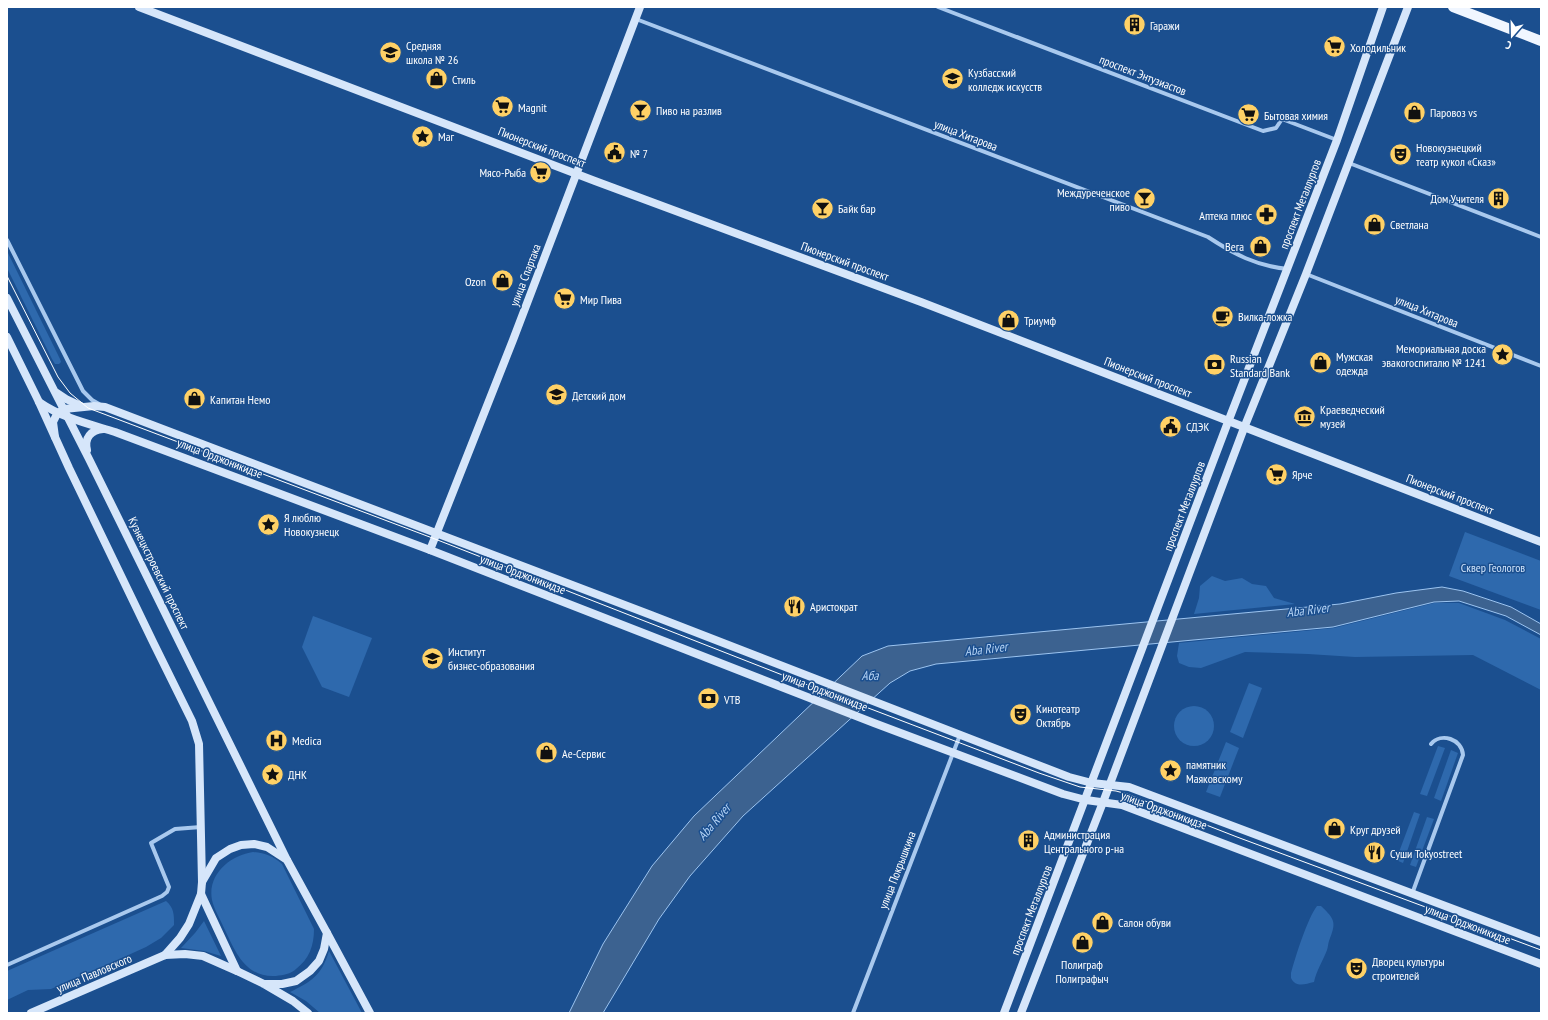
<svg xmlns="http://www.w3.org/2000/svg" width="1548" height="1020" font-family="'PT Sans Narrow',sans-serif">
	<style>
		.green { fill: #2e69ad }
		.water { fill: #3c6290; stroke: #9cc4f0 }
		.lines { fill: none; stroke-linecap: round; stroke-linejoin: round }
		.street { stroke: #a9c9ee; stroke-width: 4 }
		.secondary { stroke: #d6e6fa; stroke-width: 8 }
		.primary { stroke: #f0f6ff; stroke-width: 10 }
		.tram { stroke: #fff; stroke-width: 1 }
		.labels { text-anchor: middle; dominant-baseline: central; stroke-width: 3; stroke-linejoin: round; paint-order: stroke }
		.poi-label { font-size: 12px; fill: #fff; stroke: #1b4f8f; text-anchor: start }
		.street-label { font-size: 12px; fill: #fff; stroke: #1b4f8f }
		.park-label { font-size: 12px; fill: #cfe3fa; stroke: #1b4f8f }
		.water-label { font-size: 13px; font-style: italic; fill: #b5d3f5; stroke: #1b4f8f }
	</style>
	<rect width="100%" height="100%" fill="#1b4f8f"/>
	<!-- green -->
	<g class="green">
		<path d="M7 251 60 359 61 362 59 364H55L52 359 7 268Z"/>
		<path d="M1465 532 1541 561V610L1449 576Z"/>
		<path d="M1212 576 1225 581 1242 578 1252 584 1266 586 1274 598 1295 604 1194 614 1199 598 1200 586Z"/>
		<path d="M1434 603H1459L1505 620 1541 639V690L1473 655 1355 657 1308 654 1245 652 1201 668 1189 667 1179 663 1177 656 1179 643 1334 628Z"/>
		<path d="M313 616 372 638 349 697 322 687 302 647Z"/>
		<path d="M1249 683 1262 688 1243 738 1230 732Z"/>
		<circle cx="1194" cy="726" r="20"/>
		<path d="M1226 742 1239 748 1220 797 1206 792Z"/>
		<path d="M1438 746 1445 748 1427 796 1420 794Z"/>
		<path d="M1451 750 1458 753 1441 801 1434 798Z"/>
		<path d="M1414 812 1420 814 1403 863 1396 860Z"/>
		<path d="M1427 817 1434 819 1416 867 1410 865Z"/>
		<path d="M253 852C265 853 273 856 282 864L314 929C314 946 309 959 296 969 291 974 283 975 276 976 245 978 235 951 224 928 220 919 214 909 212 900 207 874 231 855 253 852Z"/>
		<path d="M166 901C174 908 174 914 174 925L161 938 146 947 124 957 51 989 28 990 7 1000V971Z"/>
		<path d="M1317 906H1321C1336 920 1336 923 1329 941 1328 944 1328 947 1327 950 1323 961 1316 971 1314 982 1305 984 1296 988 1291 978V973C1295 958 1308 917 1317 906Z"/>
		<path d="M204 921 221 956 204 951 181 948 195 933Z"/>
		<path d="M329 951 362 1013H320L306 1001 290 992C311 982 322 975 329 951Z"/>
	</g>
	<!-- water -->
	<path class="water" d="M1442 587 1463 591 1511 607 1541 624V635L1506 616 1459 601 1434 602 1333 627 936 664 910 671 890 683 743 816 690 876 659 919 603 1013H569L603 944 652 866 694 816 862 656 888 646 1340 604 1396 593Z"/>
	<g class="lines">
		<!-- street -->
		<g class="street">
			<path d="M938 7 1263 131 1276 128 1282 119 1337 140"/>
			<path d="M636 19 1208 237C1234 254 1256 266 1288 269"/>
			<path d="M1349 163 1541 237"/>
			<path d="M7 240 83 391 92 400 99 404"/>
			<path d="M1306 274 1541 366"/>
			<path d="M1412 894 1463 755C1462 739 1441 732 1431 744"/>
			<path d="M7 965 162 896 167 892 169 887 151 843 175 829 201 827"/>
			<path d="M853 1013 960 735"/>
		</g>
		<!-- secondary -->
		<g class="secondary">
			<path d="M139 7 595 181 921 302 1541 542"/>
			<path d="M7 298 89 459 287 860"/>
			<path d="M7 337 39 402 69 468 153 642 192 721 199 744 202 882"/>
			<path d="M57 393 66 399 81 406"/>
			<path d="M39 402C62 418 89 424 115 432L430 550 874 723 1063 794 1086 800 1122 805 1541 964"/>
			<path d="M55 437 53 422 57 414 64 409 94 406 105 407 651 615 1069 777 1092 783 1129 787 1541 942"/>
			<path d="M87 450C84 438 91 430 103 429"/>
			<path d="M430 550 513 340 640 7"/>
			<path d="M327 933 370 1013"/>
			<path d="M165 955 180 938 189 924 201 894"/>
			<path d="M264 984H282L296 981 310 971 319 961 324 949 327 933 287 860 267 847 254 844 241 845 230 849 216 858 202 882 201 894 237 971 264 984 293 1001 308 1013"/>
			<path d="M31 1013 165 955 185 954 203 956 237 971"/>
			<path d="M1004 1013 1228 422 1337 140 1383 7"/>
			<path d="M1021 1013 1105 797 1244 428 1306 274 1408 7"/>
		</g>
		<!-- primary -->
		<path class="primary" d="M1453 7 1541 41"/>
		<!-- tram -->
		<path class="tram" d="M7 276 58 377 70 393 88 408 435 539 813 687 1039 773 1080 787 1116 791 1127 794 1237 837 1541 950"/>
	</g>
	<!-- icons -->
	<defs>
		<symbol id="building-disc" viewBox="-11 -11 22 22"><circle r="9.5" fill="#ffd166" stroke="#1b4f8f"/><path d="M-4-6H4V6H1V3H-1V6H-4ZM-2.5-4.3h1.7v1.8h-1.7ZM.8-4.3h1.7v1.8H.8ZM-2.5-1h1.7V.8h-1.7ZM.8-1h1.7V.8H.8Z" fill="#111"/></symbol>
		<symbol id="supermarket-disc" viewBox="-11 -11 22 22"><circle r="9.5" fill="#ffd166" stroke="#1b4f8f"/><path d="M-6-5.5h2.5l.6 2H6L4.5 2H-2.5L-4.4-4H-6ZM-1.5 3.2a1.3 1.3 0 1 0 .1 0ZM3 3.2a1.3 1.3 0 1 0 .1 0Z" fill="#111"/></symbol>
		<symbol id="school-disc" viewBox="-11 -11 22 22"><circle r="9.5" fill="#ffd166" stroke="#1b4f8f"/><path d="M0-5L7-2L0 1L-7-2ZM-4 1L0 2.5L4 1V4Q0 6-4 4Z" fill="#111"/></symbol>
		<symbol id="shop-disc" viewBox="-11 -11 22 22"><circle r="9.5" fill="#ffd166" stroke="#1b4f8f"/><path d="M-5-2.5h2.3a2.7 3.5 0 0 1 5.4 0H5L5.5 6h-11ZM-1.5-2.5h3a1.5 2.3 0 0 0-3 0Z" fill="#111"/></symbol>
		<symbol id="university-disc" viewBox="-11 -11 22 22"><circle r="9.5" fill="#ffd166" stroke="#1b4f8f"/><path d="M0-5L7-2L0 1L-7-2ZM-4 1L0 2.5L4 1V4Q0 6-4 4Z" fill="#111"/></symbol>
		<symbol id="bar-disc" viewBox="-11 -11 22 22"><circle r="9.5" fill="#ffd166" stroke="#1b4f8f"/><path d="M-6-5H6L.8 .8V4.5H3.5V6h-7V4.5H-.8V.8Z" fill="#111"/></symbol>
		<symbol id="sight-disc" viewBox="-11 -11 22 22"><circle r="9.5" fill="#ffd166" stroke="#1b4f8f"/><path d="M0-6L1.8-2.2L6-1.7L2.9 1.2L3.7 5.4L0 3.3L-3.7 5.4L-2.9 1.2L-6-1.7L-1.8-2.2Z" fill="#111"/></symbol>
		<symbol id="civic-disc" viewBox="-11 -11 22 22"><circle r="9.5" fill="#ffd166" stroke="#1b4f8f"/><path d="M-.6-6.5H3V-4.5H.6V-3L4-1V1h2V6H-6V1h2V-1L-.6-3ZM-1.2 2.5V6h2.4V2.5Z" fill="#111"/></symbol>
		<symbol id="theatre-disc" viewBox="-11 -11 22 22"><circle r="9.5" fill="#ffd166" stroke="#1b4f8f"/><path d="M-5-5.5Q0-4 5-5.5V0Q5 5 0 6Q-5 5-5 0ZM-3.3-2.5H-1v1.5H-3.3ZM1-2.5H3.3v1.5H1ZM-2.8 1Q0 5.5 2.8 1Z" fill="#111"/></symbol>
		<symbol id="pharmacy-disc" viewBox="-11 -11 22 22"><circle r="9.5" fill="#ffd166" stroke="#1b4f8f"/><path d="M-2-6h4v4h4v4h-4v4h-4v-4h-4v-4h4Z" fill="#111"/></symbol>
		<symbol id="cafe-disc" viewBox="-11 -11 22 22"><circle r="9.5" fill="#ffd166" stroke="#1b4f8f"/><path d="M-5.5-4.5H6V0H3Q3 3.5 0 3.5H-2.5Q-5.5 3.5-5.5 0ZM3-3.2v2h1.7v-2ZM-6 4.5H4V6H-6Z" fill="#111"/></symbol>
		<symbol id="bank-disc" viewBox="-11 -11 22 22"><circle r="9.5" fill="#ffd166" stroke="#1b4f8f"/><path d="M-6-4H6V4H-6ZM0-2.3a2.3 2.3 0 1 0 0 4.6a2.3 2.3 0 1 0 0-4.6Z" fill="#111"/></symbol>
		<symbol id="museum-disc" viewBox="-11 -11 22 22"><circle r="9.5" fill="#ffd166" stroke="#1b4f8f"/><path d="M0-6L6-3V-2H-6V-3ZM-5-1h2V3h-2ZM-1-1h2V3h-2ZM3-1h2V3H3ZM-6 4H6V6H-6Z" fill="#111"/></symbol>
		<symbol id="restaurant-disc" viewBox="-11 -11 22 22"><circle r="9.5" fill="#ffd166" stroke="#1b4f8f"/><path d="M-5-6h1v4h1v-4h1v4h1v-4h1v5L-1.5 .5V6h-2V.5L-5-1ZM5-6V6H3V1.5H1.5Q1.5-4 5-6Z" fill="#111"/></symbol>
		<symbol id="hospital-disc" viewBox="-11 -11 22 22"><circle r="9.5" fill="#ffd166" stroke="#1b4f8f"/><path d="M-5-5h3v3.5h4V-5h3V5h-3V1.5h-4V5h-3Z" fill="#111"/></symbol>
	</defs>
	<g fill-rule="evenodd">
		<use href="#building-disc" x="1122" y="12" width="25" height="25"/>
		<use href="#supermarket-disc" x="1322" y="34" width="25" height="25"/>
		<use href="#school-disc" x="378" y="40" width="25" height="25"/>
		<use href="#shop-disc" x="424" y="66" width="25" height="25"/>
		<use href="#university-disc" x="940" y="66" width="25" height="25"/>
		<use href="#supermarket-disc" x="490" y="94" width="25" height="25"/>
		<use href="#bar-disc" x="628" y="98" width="25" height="25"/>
		<use href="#shop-disc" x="1402" y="100" width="25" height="25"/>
		<use href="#supermarket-disc" x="1236" y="102" width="25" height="25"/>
		<use href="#sight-disc" x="410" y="124" width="25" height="25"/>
		<use href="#civic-disc" x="602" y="140" width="25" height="25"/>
		<use href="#theatre-disc" x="1388" y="142" width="25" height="25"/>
		<use href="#supermarket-disc" x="528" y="160" width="25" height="25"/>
		<use href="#building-disc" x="1486" y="186" width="25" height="25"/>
		<use href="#bar-disc" x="1132" y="186" width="25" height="25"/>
		<use href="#bar-disc" x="810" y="196" width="25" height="25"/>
		<use href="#pharmacy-disc" x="1254" y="202" width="25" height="25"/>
		<use href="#shop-disc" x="1362" y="212" width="25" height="25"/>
		<use href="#shop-disc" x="1248" y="234" width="25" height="25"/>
		<use href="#shop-disc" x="490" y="268" width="25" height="25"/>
		<use href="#supermarket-disc" x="552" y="286" width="25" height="25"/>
		<use href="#cafe-disc" x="1210" y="304" width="25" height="25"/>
		<use href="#shop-disc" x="996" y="308" width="25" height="25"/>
		<use href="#sight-disc" x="1490" y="342" width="25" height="25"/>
		<use href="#shop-disc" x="1308" y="350" width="25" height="25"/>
		<use href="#bank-disc" x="1202" y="352" width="25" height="25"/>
		<use href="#school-disc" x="544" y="382" width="25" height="25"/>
		<use href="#shop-disc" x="182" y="386" width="25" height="25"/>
		<use href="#museum-disc" x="1292" y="404" width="25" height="25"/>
		<use href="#civic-disc" x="1158" y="414" width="25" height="25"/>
		<use href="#supermarket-disc" x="1264" y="462" width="25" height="25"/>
		<use href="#sight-disc" x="256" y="512" width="25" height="25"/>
		<use href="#restaurant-disc" x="782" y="594" width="25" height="25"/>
		<use href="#university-disc" x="420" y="646" width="25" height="25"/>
		<use href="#bank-disc" x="696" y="686" width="25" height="25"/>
		<use href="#theatre-disc" x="1008" y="702" width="25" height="25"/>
		<use href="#hospital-disc" x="264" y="728" width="25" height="25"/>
		<use href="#shop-disc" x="534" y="740" width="25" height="25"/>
		<use href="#sight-disc" x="1158" y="758" width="25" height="25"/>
		<use href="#sight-disc" x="260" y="762" width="25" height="25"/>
		<use href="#shop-disc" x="1322" y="816" width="25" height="25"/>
		<use href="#building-disc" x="1016" y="828" width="25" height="25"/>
		<use href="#restaurant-disc" x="1362" y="840" width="25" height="25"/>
		<use href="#shop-disc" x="1090" y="910" width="25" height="25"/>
		<use href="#shop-disc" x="1070" y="930" width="25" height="25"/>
		<use href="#theatre-disc" x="1344" y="956" width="25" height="25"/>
	</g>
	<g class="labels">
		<!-- poi labels -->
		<g class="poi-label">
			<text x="1150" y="25">Гаражи</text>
			<text x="406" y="45">Средняя<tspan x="406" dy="14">школа № 26</tspan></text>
			<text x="1350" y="47">Холодильник</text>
			<text x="968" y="72">Кузбасский<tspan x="968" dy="14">колледж искусств</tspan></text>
			<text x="452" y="79">Стиль</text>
			<text x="518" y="107">Magnit</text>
			<text x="656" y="110">Пиво на разлив</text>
			<text x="1430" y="112">Паровоз vs</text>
			<text x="1264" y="115">Бытовая химия</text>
			<text x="438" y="136">Маг</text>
			<text x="1416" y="147">Новокузнецкий<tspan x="1416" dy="14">театр кукол «Сказ»</tspan></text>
			<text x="630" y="153">№ 7</text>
			<text x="526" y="172" text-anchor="end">Мясо-Рыба</text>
			<text x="1130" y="192" text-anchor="end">Междуреченское<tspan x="1130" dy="14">пиво</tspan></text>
			<text x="1484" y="198" text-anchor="end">Дом Учителя</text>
			<text x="838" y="208">Байк бар</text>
			<text x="1252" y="215" text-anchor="end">Аптека плюс</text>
			<text x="1390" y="224">Светлана</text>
			<text x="1244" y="246" text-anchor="end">Вега</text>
			<text x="486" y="281" text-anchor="end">Ozon</text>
			<text x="580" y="299">Мир Пива</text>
			<text x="1238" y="316">Вилка-ложка</text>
			<text x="1024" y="320">Триумф</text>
			<text x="1486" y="348" text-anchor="end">Мемориальная доска<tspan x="1486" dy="14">эвакогоспиталю № 1241</tspan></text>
			<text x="1336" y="356">Мужская<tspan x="1336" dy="14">одежда</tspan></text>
			<text x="1230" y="358">Russian<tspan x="1230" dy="14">Standard Bank</tspan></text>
			<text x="572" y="395">Детский дом</text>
			<text x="210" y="399">Капитан Немо</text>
			<text x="1320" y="409">Краеведческий<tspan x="1320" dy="14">музей</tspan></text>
			<text x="1186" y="426">СДЭК</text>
			<text x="1292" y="474">Ярче</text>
			<text x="284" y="517">Я люблю<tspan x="284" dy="14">Новокузнецк</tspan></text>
			<text x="810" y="606">Аристократ</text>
			<text x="448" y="651">Институт<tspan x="448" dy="14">бизнес-образования</tspan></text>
			<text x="724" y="699">VTB</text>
			<text x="1036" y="708">Кинотеатр<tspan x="1036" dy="14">Октябрь</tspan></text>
			<text x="292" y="740">Medica</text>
			<text x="562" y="753">Аe-Сервис</text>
			<text x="1186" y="764">памятник<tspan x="1186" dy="14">Маяковскому</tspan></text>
			<text x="288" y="774">ДНК</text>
			<text x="1350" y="829">Круг друзей</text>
			<text x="1044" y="834">Администрация<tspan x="1044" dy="14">Центрального р-на</tspan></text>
			<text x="1390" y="853">Суши Tokyostreet</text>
			<text x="1118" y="922">Салон обуви</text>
			<text x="1372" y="961">Дворец культуры<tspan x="1372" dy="14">строителей</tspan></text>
			<text x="1082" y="964" text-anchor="middle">Полиграф<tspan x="1082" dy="14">Полиграфыч</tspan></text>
		</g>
		<!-- street labels -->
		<g class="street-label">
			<text transform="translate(1143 75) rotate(21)">проспект Энтузиастов</text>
			<text transform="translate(966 135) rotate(21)">улица Хитарова</text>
			<text transform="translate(542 147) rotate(21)">Пионерский проспект</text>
			<text transform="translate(1300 204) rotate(-69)">проспект Металлургов</text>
			<text transform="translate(845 261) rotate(20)">Пионерский проспект</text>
			<text transform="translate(525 275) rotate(-69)">улица Спартака</text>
			<text transform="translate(1427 311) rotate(22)">улица Хитарова</text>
			<text transform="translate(1148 377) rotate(21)">Пионерский проспект</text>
			<text transform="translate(220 458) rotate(21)">улица Орджоникидзе</text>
			<text transform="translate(1450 494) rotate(21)">Пионерский проспект</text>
			<text transform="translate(1184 506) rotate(-69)">проспект Металлургов</text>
			<text transform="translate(159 573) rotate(64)">Кузнецкстроевский проспект</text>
			<text transform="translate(523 574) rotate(21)">улица Орджоникидзе</text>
			<text transform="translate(825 691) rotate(21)">улица Орджоникидзе</text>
			<text transform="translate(1164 810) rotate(20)">улица Орджоникидзе</text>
			<text transform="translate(897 870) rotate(-69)">улица Покрышкина</text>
			<text transform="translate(1031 910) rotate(-69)">проспект Металлургов</text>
			<text transform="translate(1468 924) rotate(21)">улица Орджоникидзе</text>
			<text transform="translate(94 973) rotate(-23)">улица Павловского</text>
		</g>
		<!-- park labels -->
		<g class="park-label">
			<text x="1493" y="567">Сквер Геологов</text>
		</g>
		<!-- water labels -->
		<g class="water-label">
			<text transform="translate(1308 610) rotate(-7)">Aba River</text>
			<text transform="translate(986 649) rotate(-7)">Aba River</text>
			<text x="870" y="675">Аба</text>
			<text transform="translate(714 822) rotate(-50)">Aba River</text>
		</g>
	</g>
	<!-- border -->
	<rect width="1548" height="1020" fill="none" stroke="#ffffff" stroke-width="16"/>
	<!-- north arrow -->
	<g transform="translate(1512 36) rotate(200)" stroke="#1b4f8f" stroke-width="3" paint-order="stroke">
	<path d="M0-3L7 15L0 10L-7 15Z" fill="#ffffff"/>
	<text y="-6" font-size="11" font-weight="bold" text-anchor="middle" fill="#ffffff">С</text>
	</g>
</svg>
